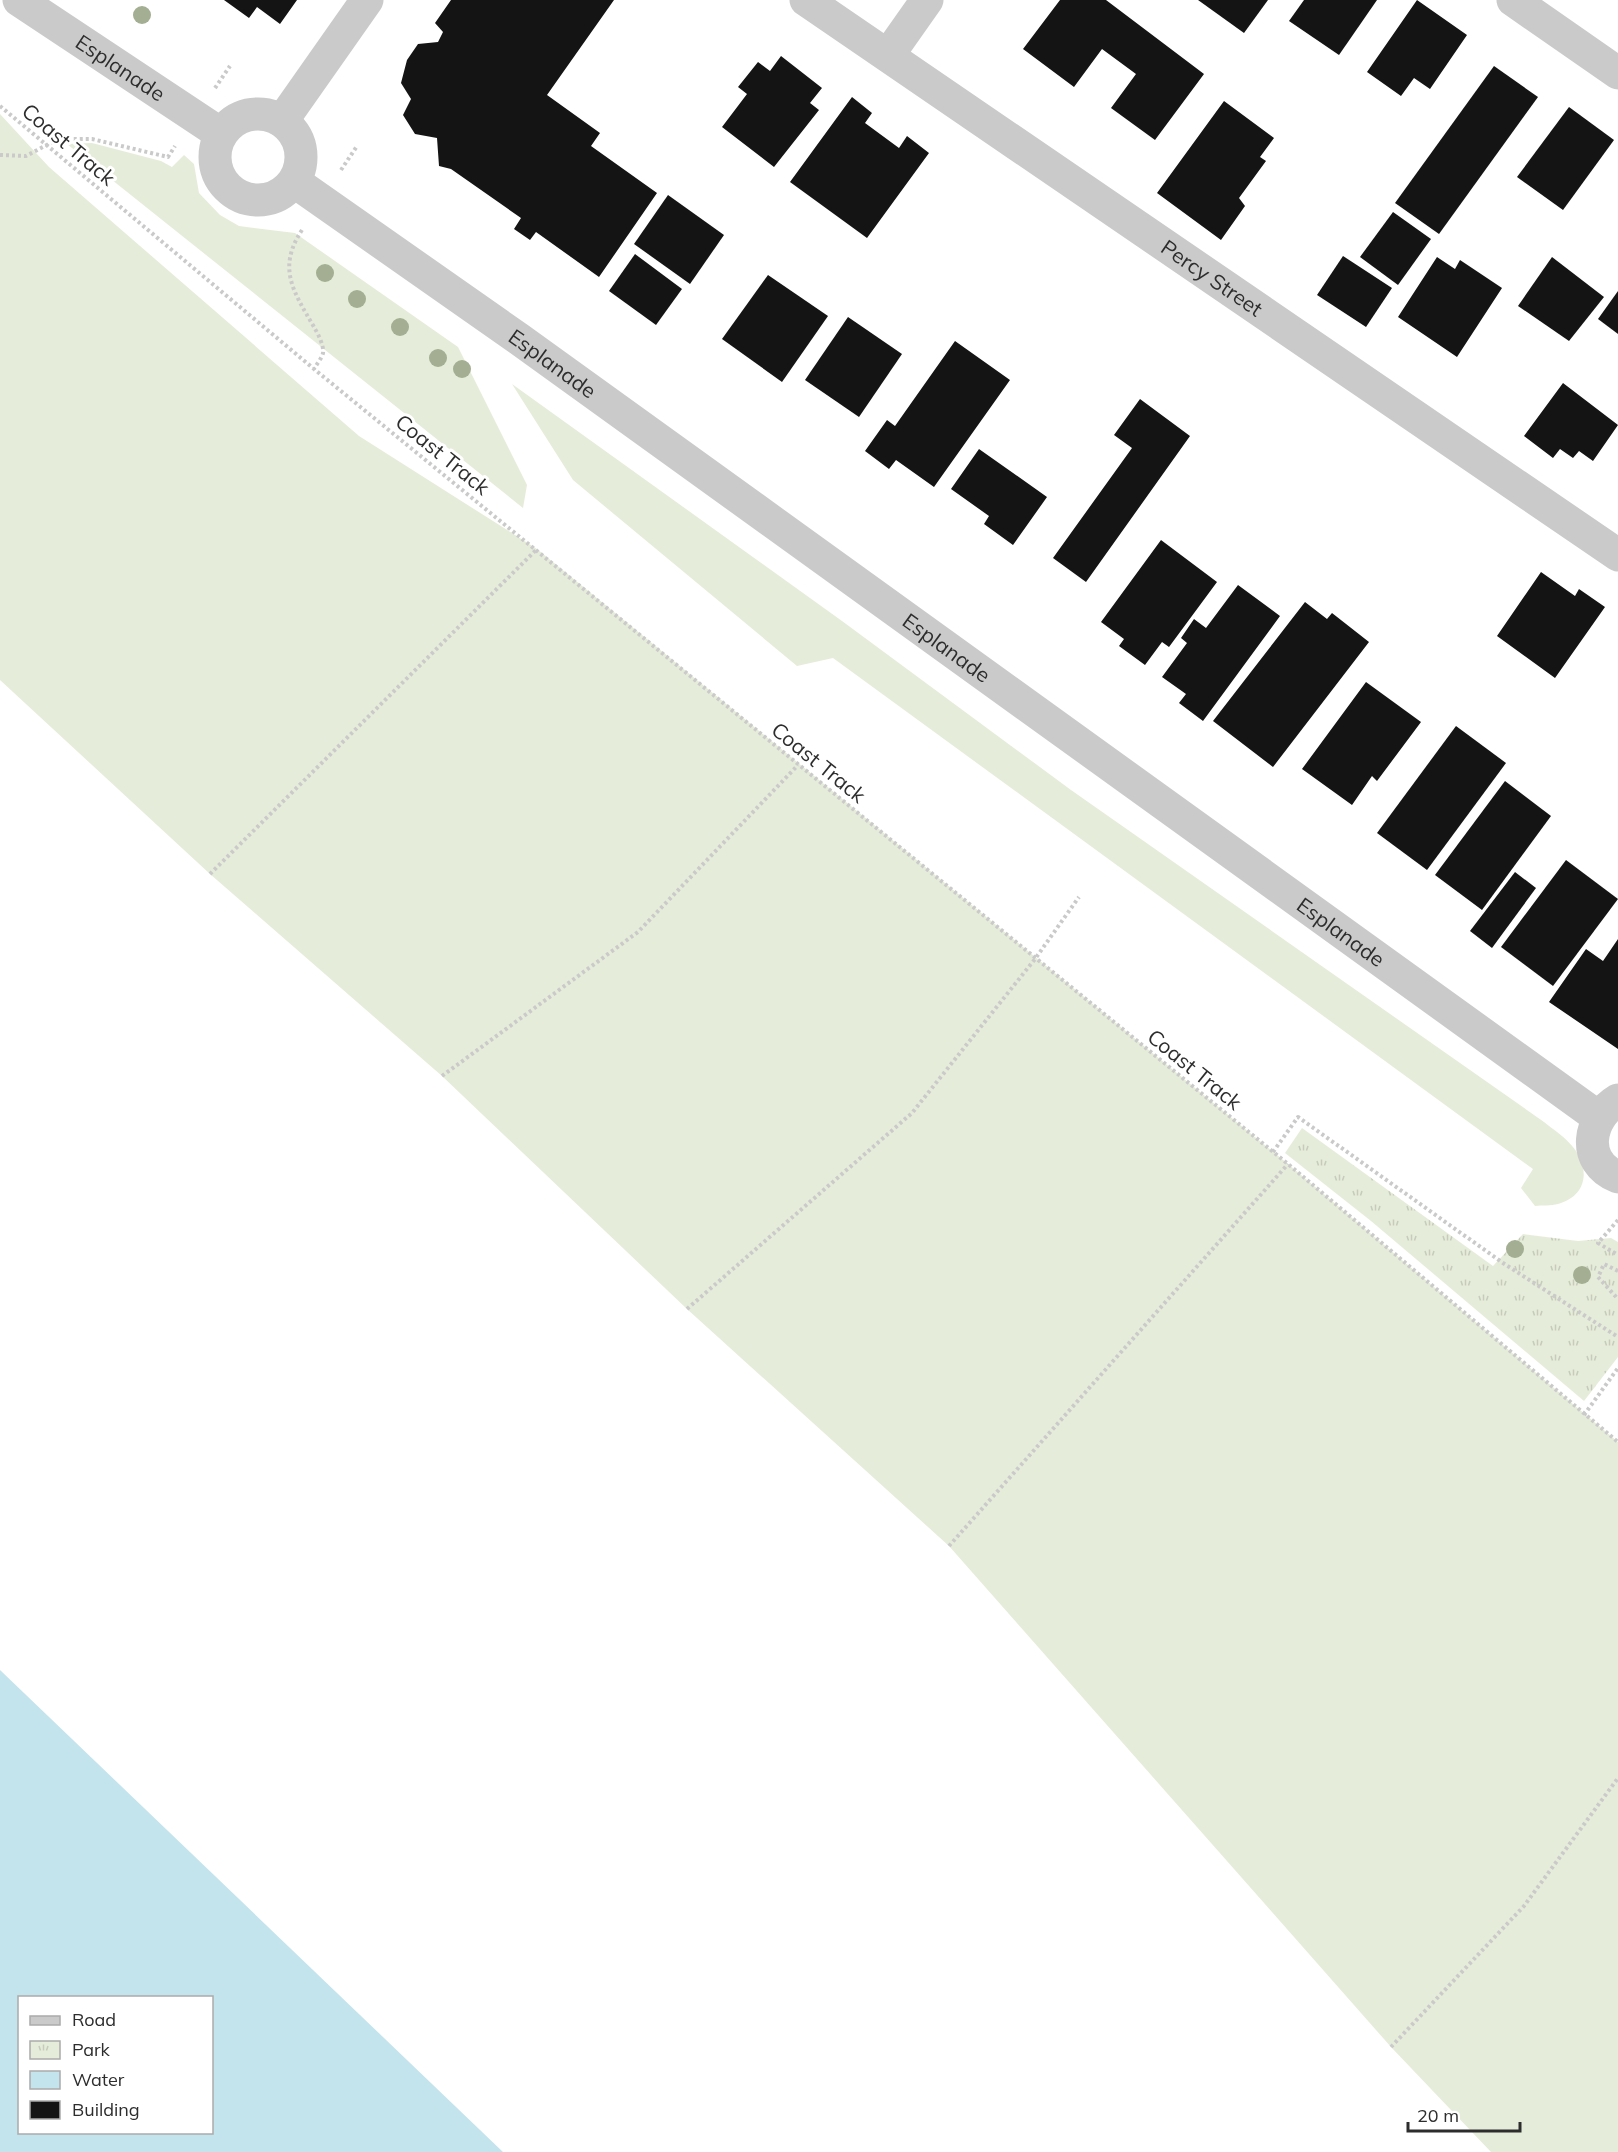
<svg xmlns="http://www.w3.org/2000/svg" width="1618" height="2152" font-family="Mulish,sans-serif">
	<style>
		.grass { fill: #e6ecda }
		.park { fill: url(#park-tufts) }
		.water { fill: #c4e4ed; fill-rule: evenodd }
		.building { fill: #141414 }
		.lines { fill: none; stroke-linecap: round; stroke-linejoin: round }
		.path { stroke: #cacaca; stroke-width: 4; stroke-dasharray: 3 3; stroke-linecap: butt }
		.minor { stroke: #cacaca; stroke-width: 33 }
		.tree { fill: #a3ae92 }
		.labels { text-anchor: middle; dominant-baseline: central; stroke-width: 6; stroke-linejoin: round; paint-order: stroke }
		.street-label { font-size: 21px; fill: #2d2d2d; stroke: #fff }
	</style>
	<defs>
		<pattern id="park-tufts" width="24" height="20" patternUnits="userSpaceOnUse" patternTransform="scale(1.5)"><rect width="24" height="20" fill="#e6ecda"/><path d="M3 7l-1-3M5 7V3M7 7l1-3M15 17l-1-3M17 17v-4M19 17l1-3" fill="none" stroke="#c6cbbb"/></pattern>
	</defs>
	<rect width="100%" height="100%" fill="#fff"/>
	<!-- grass -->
	<g class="grass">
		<path d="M0 114 49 167 359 436 537 549 1288 1164 1618 1442V2152H1491L1391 2047 949 1546 687 1309 442 1076 210 874 0 680Z"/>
		<path d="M92 143 161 161 172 167 184 155 194 164 199 193 220 215 239 226 295 233 458 347 527 485 523 508 67 144Z"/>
		<path d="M512 384 842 621 1071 790 1544 1122C1554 1130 1565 1137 1573 1147 1590 1168 1588 1196 1558 1204 1551 1206 1542 1205 1535 1206L1521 1188 1533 1169 833 658 797 666 573 480Z"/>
	</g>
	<!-- park -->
	<path class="park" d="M1302 1128 1493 1266 1523 1234 1578 1241 1611 1238 1618 1242V1357L1584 1401 1371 1221 1285 1153Z"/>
	<!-- water -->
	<path class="water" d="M0 1670 503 2152H0ZM20 1998H212V2132H20Z"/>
	<!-- building -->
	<g class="building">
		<path d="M224 0H297L280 24 257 7 249 18Z"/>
		<path d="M451 0H614L547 95 600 133 591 146 657 193 599 277 536 232 530 240 514 229 521 218 451 169 439 166 437 138 415 134 403 115 411 99 401 83 407 60 418 44 438 42 443 32 435 23Z"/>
		<path d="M1060 0H1106L1204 74 1155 140 1111 108 1136 74 1102 49 1074 87 1023 49Z"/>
		<path d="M1198 0H1268L1244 33Z"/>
		<path d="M1304 0H1377L1339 55 1289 21Z"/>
		<path d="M1417 0 1467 35 1430 89 1414 78 1401 96 1367 72Z"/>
		<path d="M781 56 822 88 810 103 819 110 774 167 722 127 747 94 738 87 758 62 770 71Z"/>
		<path d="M1494 66 1538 97 1439 234 1395 203Z"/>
		<path d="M852 97 872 113 865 123 899 148 907 136 929 153 867 238 790 182Z"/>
		<path d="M1224 101 1274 138 1260 157 1266 161 1239 198 1245 206 1221 240 1157 193Z"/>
		<path d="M1569 107 1614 140 1563 210 1517 177Z"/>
		<path d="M668 195 724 235 690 284 634 244Z"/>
		<path d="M1393 212 1431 239 1398 285 1360 257Z"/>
		<path d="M635 254 682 289 656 325 609 291Z"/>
		<path d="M1343 256 1392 288 1366 327 1317 295Z"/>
		<path d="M1437 257 1455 269 1460 260 1502 288 1457 357 1398 317Z"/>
		<path d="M1552 257 1604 297 1569 341 1518 306Z"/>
		<path d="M768 275 828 316 782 382 722 339Z"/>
		<path d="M1618 291V334L1598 319Z"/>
		<path d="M848 317 902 354 859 417 805 380Z"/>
		<path d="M955 341 1010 380 934 487 896 460 889 469 865 451 887 420 895 426Z"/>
		<path d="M1563 383 1618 425 1593 461 1579 451 1573 458 1560 449 1553 458 1524 436Z"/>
		<path d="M1140 399 1190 436 1086 582 1053 558 1132 448 1114 435Z"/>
		<path d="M979 449 1047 497 1013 545 984 524 989 516 951 489Z"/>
		<path d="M1161 540 1217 582 1169 647 1162 642 1145 665 1119 646 1124 639 1101 622Z"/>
		<path d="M1541 572 1575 596 1579 589 1605 607 1555 678 1497 636Z"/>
		<path d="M1238 585 1280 616 1203 721 1179 703 1186 694 1162 677 1187 643 1181 638 1194 619 1206 628Z"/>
		<path d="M1305 602 1327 619 1332 613 1369 642 1273 767 1213 721Z"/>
		<path d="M1366 682 1421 722 1377 781 1372 776 1352 805 1302 769Z"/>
		<path d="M1456 726 1506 763 1427 870 1377 833Z"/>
		<path d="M1505 781 1551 816 1482 910 1435 875Z"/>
		<path d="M1566 860 1618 899 1553 986 1501 947Z"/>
		<path d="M1515 872 1536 888 1492 948 1470 931Z"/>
		<path d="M1618 939V1049L1549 1002 1586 949 1603 961Z"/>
	</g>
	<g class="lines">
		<!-- path -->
		<g class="path">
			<path d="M215 88 230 66"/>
			<path d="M0 106 314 369 1288 1164 1618 1442"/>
			<path d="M0 155 26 156 58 139H92L168 157 175 146"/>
			<path d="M341 170 357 146"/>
			<path d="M302 230C277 268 293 291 314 327 318 334 324 345 323 353 322 358 316 365 314 369"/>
			<path d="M210 874 537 549"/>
			<path d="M442 1076 638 932 798 765"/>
			<path d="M1273 1152 1298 1117 1503 1263 1618 1337"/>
			<path d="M1618 1220 1598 1243 1618 1255"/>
			<path d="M1618 1271 1604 1264 1598 1277 1618 1299"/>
			<path d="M687 1309 912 1113 1035 959 1079 897"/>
			<path d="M1584 1415 1618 1368"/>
			<path d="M949 1546 1288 1164"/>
			<path d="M1391 2047 1524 1906 1618 1778"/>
		</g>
		<!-- minor -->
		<g class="minor">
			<path id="s1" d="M19 0 221 134"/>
			<path id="s2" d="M806 0 1618 555"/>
			<path d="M1513 0 1618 73"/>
			<path d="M889 54 927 0"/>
			<circle cx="258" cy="157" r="43"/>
			<path d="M282 121 367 0"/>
			<path id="s3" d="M295 182 519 339 1598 1117"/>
			<path d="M1618 1100C1588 1118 1580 1162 1618 1177"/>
		</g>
	</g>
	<!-- trees -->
	<g class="tree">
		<circle cx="142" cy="15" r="9"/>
		<circle cx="325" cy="273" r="9"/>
		<circle cx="357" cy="299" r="9"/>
		<circle cx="400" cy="327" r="9"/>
		<circle cx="438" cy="358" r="9"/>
		<circle cx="462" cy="369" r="9"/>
		<circle cx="1515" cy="1249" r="9"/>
		<circle cx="1582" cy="1275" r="9"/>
	</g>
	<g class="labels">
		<!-- street labels -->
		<g class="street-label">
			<text stroke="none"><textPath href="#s1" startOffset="122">Esplanade</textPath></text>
			<text transform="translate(69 144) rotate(40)">Coast Track</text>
			<text stroke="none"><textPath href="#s2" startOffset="492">Percy Street</textPath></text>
			<text stroke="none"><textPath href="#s3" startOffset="315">Esplanade</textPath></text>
			<text transform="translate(443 454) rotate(39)">Coast Track</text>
			<text stroke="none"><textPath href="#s3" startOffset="801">Esplanade</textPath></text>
			<text transform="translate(819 762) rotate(39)">Coast Track</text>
			<text stroke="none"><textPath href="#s3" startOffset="1287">Esplanade</textPath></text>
			<text transform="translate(1195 1069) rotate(39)">Coast Track</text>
		</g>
	</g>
	<!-- legend -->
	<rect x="18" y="1996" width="195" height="138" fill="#ffffff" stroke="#ababab" stroke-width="1.5"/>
	<rect x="30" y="2016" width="30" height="9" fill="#cacaca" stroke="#ababab" stroke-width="1.5"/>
	<text x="72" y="2026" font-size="18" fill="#2d2d2d">Road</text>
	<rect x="30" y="2041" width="30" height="18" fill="url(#park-tufts)" stroke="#ababab" stroke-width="1.5"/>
	<text x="72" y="2056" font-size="18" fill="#2d2d2d">Park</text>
	<rect x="30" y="2071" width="30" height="18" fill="#c4e4ed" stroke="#ababab" stroke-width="1.5"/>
	<text x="72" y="2086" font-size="18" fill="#2d2d2d">Water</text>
	<rect x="30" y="2101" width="30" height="18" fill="#141414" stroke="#ababab" stroke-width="1.5"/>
	<text x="72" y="2116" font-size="18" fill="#2d2d2d">Building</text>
	<!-- scale -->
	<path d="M1408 2122v9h112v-9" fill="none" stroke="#2d2d2d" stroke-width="3"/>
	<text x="1417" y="2122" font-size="18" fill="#2d2d2d" stroke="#ffffff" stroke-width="4.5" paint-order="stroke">20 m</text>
</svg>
